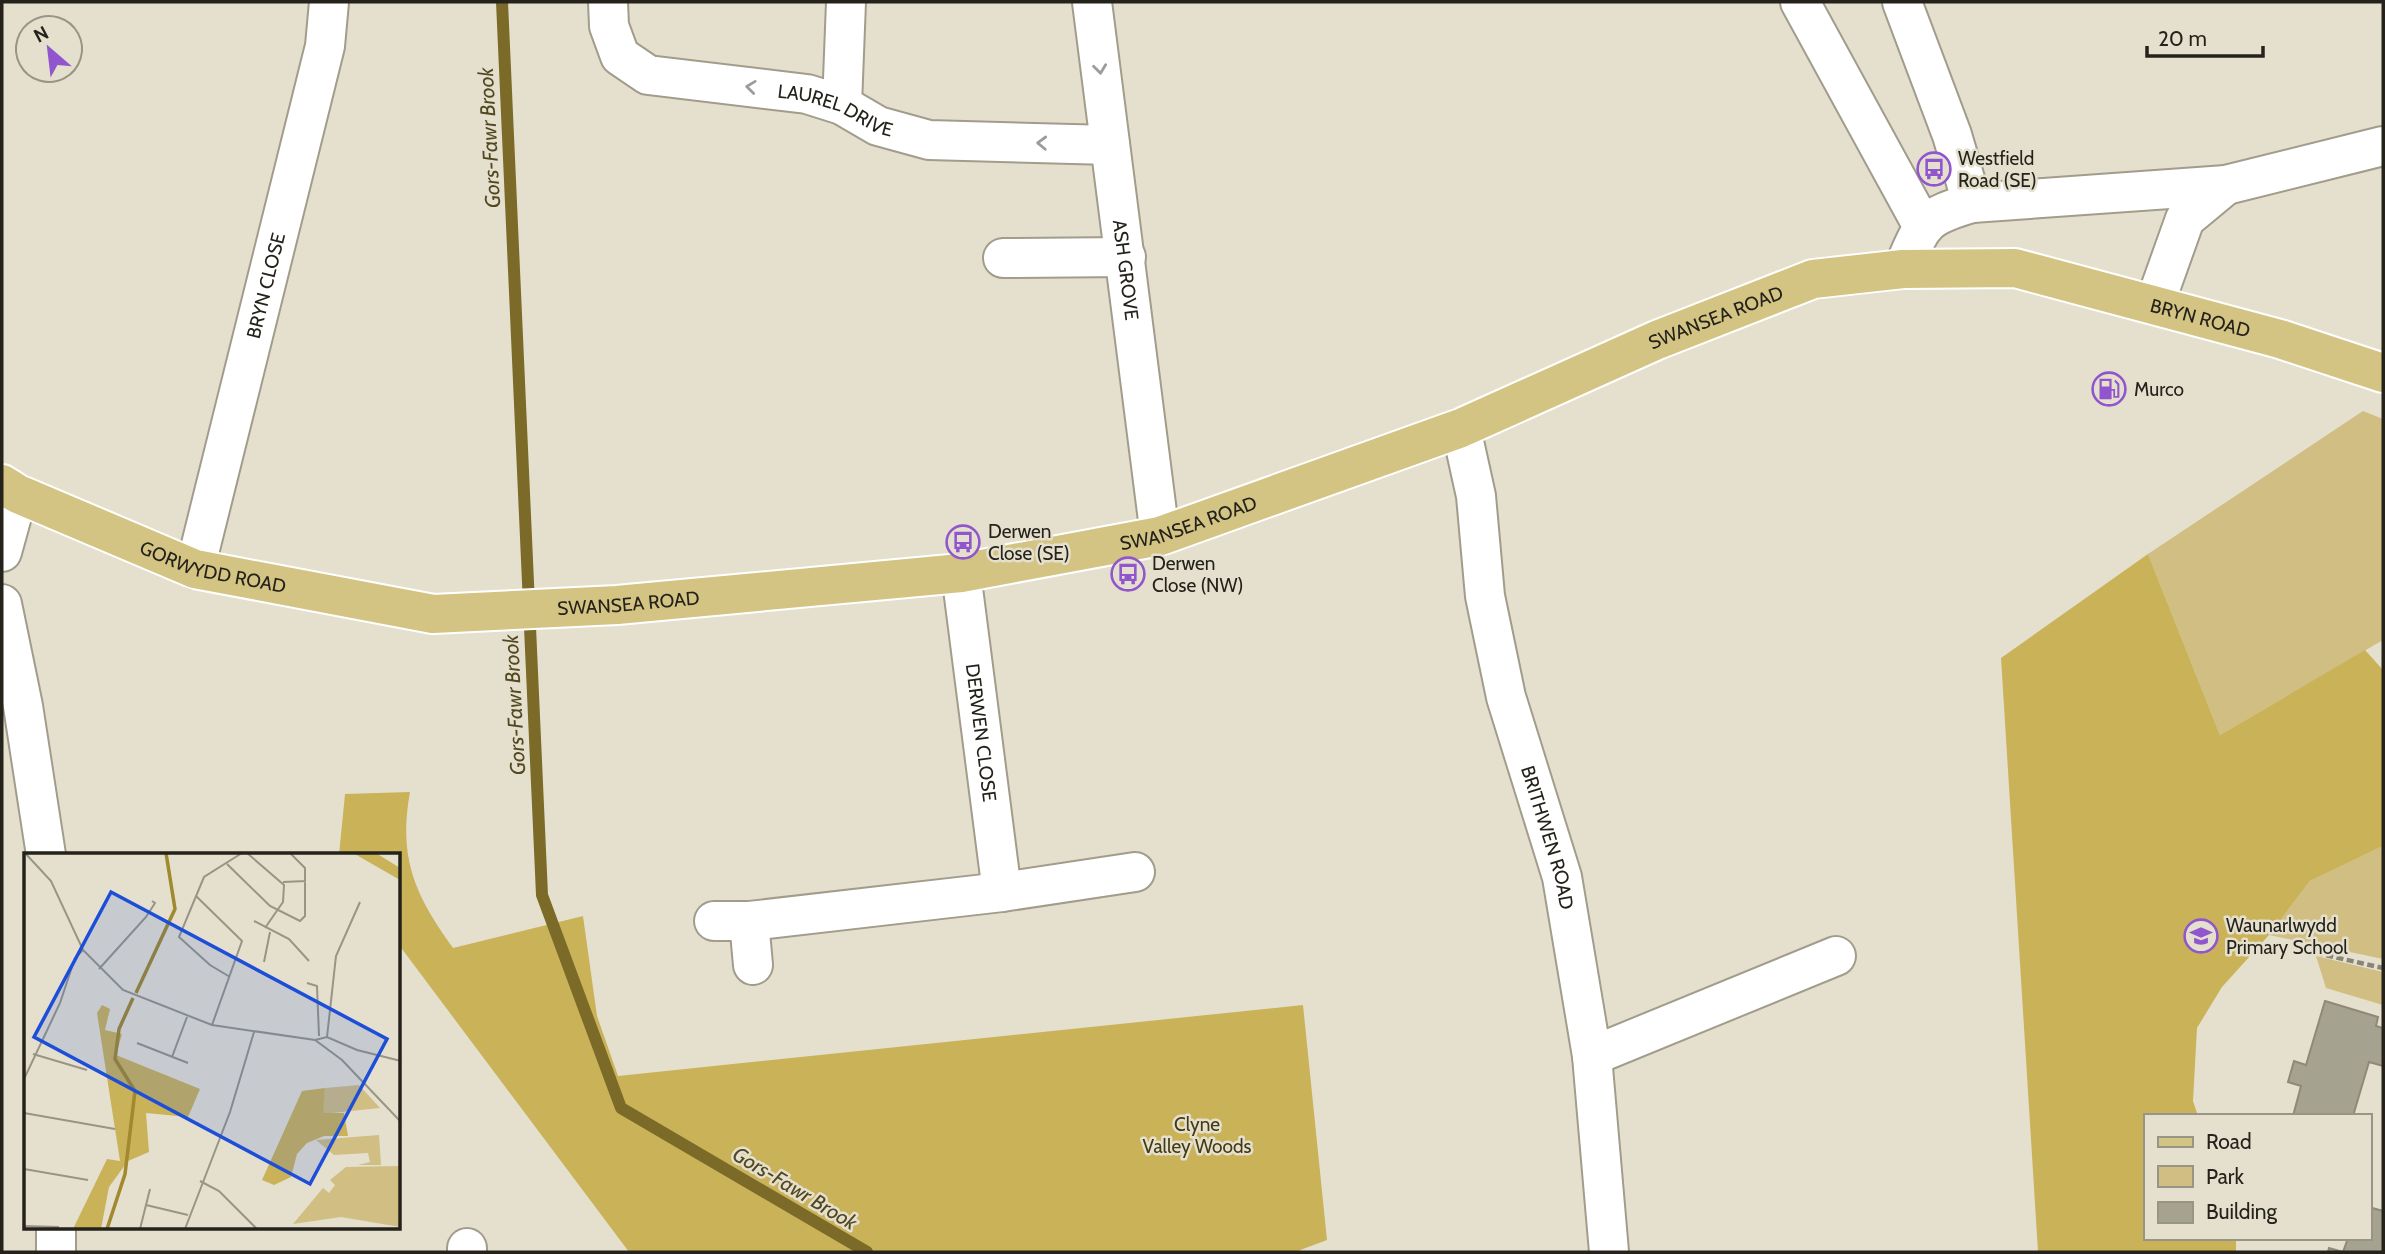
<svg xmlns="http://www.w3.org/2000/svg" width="2385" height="1254" font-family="Cabin,sans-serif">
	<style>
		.green { fill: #d0be82 }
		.forest { fill: #cab259 }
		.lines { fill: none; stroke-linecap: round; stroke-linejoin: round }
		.stream { stroke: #7c6a28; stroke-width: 12 }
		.building { fill: #a6a290; stroke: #8e8978; stroke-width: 2 }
		.minor-casing { stroke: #a19c8b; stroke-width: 42 }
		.major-casing { stroke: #fff; stroke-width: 42 }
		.path { stroke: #888478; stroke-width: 4.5; stroke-dasharray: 7 3.5; stroke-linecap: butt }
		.minor { stroke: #fff; stroke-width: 38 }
		.major { stroke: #d4c483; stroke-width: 38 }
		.oneway { stroke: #9c9c98 }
		.labels { text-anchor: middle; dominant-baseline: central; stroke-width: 5; stroke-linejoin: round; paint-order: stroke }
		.street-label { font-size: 19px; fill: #24221b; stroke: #e5e0ce }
		.poi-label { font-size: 19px; fill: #24221b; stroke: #e5e0ce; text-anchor: start }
		.park-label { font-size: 19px; fill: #433912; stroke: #e5e0ce }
		.water-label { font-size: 21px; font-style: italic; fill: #524721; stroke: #e5e0ce }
		.inset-river { fill: none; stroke: #a1892d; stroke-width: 3.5 }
		.inset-road { fill: none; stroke: #989486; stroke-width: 2 }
		.view { fill: #1d4ed8; fill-opacity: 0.15; stroke: #1d4ed8; stroke-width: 3.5 }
		.inset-edge { fill: none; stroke: #24221b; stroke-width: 3.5 }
	</style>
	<rect width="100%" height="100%" fill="#e5e0ce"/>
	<!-- green -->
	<g class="green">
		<path d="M2363 411 2383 419V640L2220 735 2148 554Z"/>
		<path d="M2383 846V959L2269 935 2310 881Z"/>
		<path d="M2316 956 2383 972V1005L2326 988Z"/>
	</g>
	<!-- forest -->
	<g class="forest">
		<path d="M2148 554 2220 735 2365 650 2383 670V846L2310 881 2269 935 2222 987 2197 1028 2193 1101 2198 1116H2145V1238H2236V1252H2038L2001 658Z"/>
		<path d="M410 792C398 858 415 895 453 948L583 916 597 1016 618 1076 1303 1005 1327 1240 1295 1252H629L399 945V855H339L345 794Z"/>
	</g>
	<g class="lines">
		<!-- stream -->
		<path class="stream" d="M502 2 542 895 621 1108 867 1252"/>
	</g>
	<!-- building -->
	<g class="building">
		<path d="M2325 1001 2378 1017 2376 1026 2383 1028V1066L2369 1062 2353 1116H2293L2301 1086 2288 1082 2294 1061 2306 1065Z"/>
		<path d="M2369 1207 2383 1211V1252H2328L2329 1248 2343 1252 2348 1238H2369Z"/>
	</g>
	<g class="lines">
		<defs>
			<g id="minor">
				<path id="s1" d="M608 2 609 26 620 56 648 75 807 94 842 105 878 126 929 140 1110 145"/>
				<path id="s2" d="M1092 2 1160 536"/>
				<path d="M1800 2 1922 225"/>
				<path d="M1902 2 1952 135 1972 203"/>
				<path d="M842 105 846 2"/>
				<path d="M1003 258 1126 257"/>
				<path d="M1903 269C1923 223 1923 217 1972 203L2226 185 2383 146"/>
				<path d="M2155 303 2185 219 2226 185"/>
				<path id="s3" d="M1461 428 1476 496 1485 596 1506 697 1562 877 1592 1056 1609 1252"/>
				<path d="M2 552 18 494"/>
				<path id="s4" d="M195 569 325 46 329 2"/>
				<path id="s5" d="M961 573 1002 892"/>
				<path d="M2 604 23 706 46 855"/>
				<path d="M714 921H749L1002 892 1135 872"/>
				<path d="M749 921 753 965"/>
				<path d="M1592 1056 1836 956"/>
				<path d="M56 1228V1252"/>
				<path d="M467 1248V1252"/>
			</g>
			<g id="major">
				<path id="s6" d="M2 484 18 494 195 569 433 614 617 605 961 573 1160 536 1461 428 1657 340 1813 279 1903 269 2015 268 2280 339 2383 373"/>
			</g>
		</defs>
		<!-- minor casing -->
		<use href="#minor" class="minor-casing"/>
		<!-- major casing -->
		<use href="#major" class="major-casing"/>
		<!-- path -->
		<path class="path" d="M2316 953 2383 968"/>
		<!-- minor -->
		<use href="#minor" class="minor"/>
		<!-- major -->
		<use href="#major" class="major"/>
	</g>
	<!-- one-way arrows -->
	<defs><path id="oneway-chevron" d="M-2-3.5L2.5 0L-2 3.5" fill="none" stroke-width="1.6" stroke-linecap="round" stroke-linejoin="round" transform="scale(1.75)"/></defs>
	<g class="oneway">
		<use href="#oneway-chevron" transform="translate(1100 69) rotate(83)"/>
		<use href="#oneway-chevron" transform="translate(751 87) rotate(-173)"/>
		<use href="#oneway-chevron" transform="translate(1042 143) rotate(-178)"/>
	</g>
	<!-- icons -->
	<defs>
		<symbol id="bus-ring" viewBox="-11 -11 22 22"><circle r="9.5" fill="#e5e0ce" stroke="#9156cd" stroke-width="1.5"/><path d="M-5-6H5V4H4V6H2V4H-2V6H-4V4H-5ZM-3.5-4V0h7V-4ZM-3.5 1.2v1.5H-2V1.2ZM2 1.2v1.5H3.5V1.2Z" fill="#9156cd"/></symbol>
		<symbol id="fuel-ring" viewBox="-11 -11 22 22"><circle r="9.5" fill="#e5e0ce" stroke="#9156cd" stroke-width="1.5"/><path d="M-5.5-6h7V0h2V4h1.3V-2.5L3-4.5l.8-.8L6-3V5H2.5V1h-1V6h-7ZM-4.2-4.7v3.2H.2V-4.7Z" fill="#9156cd"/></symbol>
		<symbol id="school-ring" viewBox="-11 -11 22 22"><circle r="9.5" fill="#e5e0ce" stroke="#9156cd" stroke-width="1.5"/><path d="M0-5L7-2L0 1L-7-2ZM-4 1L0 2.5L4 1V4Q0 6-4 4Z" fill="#9156cd"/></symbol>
	</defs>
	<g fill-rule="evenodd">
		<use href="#bus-ring" x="1915" y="150" width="38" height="38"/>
		<use href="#fuel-ring" x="2090" y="370" width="38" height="38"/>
		<use href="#bus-ring" x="944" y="523" width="38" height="38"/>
		<use href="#bus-ring" x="1109" y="555" width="38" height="38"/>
		<use href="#school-ring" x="2182" y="917" width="38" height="38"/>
	</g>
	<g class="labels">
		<!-- street labels -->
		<g class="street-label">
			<text stroke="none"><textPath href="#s1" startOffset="282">LAUREL DRIVE</textPath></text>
			<text stroke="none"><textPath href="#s2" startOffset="270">ASH GROVE</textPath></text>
			<text stroke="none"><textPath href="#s4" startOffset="292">BRYN CLOSE</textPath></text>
			<text stroke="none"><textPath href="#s6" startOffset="2282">BRYN ROAD</textPath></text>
			<text stroke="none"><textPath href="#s6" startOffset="1783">SWANSEA ROAD</textPath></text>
			<text stroke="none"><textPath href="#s6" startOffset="1216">SWANSEA ROAD</textPath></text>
			<text stroke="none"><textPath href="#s6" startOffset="228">GORWYDD ROAD</textPath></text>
			<text stroke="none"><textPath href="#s6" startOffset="649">SWANSEA ROAD</textPath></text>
			<text stroke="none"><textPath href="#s5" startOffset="161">DERWEN CLOSE</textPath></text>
			<text stroke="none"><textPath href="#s3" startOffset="420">BRITHWEN ROAD</textPath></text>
		</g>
		<!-- poi labels -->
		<g class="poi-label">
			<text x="1958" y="158">Westfield<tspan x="1958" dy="22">Road (SE)</tspan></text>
			<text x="2134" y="389">Murco</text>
			<text x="988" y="531">Derwen<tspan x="988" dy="22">Close (SE)</tspan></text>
			<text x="1152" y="563">Derwen<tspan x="1152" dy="22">Close (NW)</tspan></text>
			<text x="2226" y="925">Waunarlwydd<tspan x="2226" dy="22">Primary School</tspan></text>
		</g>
		<!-- park labels -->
		<g class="park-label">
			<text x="1197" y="1124">Clyne<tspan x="1197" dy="22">Valley Woods</tspan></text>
		</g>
		<!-- water labels -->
		<g class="water-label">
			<text transform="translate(489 138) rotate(-93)">Gors-Fawr Brook</text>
			<text transform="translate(514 705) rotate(-93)">Gors-Fawr Brook</text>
			<text transform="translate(795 1188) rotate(31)">Gors-Fawr Brook</text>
		</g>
	</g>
	<!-- overview -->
	<g transform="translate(24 853)">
		<rect width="376" height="376" fill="#e5e0ce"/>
		<path d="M335 232 356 255 298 261 301 235ZM355 282 357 312H334L346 309 344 300 310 302 292 287ZM377 313 376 374 317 364 269 371 299 335 305 340 311 332 306 327 322 314Z" fill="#d0be82"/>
		<path d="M329 0H352L376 15V27ZM78 152 86 156 81 177 98 181 92 202 176 236 164 264 122 260 125 299 104 308 85 334 77 376H49L83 306 96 308 73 160ZM301 235 299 260H320L324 283H300L283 290 273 301 267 324 250 332 238 327 278 238Z" fill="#cab259"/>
		<path class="inset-river" d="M112 140 151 56 142 0M83 376 101 321 111 238 91 206 95 176 109 145"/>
		<path class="inset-road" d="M1 0 27 28 59 97 99 137 188 172 291 187 318 207 377 269M223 0 260 32 259 49 241 75M203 11 246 53 276 68 281 63V15L266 0M259 29 282 28M172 43 218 88 188 172M230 68 265 86 285 108M240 109 246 79M75 116 122 64 131 50 128 48M206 124 186 112 155 84 180 24 218 0M283 130 293 133 295 183M303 184 312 103 336 49M291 187 303 184 333 197 377 208M113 190 164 210M9 201 63 217M148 204 163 164M0 226 36 150 51 105 59 97M0 260 91 276M0 316 64 327M176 328 195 338 233 376M122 352 164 362M0 373 35 374M116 376 126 336M161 376 206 259 230 179"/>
		<path class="view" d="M87 39 363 186 286 331 10 184Z"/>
		<rect width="376" height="376" class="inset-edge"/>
	</g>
	<!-- border -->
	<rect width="2385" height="1254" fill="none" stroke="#24221b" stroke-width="7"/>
	<!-- legend -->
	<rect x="2144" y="1114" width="228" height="126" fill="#e5e0ce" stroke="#989486" stroke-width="2"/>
	<rect x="2158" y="1137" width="35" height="10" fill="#d4c483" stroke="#989486" stroke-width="2"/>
	<text x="2206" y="1149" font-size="21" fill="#24221b">Road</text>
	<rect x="2158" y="1166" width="35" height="21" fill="#d0be82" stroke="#989486" stroke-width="2"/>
	<text x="2206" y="1184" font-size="21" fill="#24221b">Park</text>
	<rect x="2158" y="1202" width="35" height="21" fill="#a6a290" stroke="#989486" stroke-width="2"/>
	<text x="2206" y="1219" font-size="21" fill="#24221b">Building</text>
	<!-- north arrow -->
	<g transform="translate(49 49) rotate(332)"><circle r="33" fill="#e5e0ce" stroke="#989486" stroke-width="2"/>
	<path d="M0-5L12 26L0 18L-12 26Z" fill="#9156cd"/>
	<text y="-10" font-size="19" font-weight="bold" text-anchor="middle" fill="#24221b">N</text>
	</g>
	<!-- scale -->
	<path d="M2147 46v10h116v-10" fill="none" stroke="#24221b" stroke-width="3.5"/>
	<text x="2158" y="46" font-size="21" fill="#24221b" stroke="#e5e0ce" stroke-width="5" paint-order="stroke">20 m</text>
</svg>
